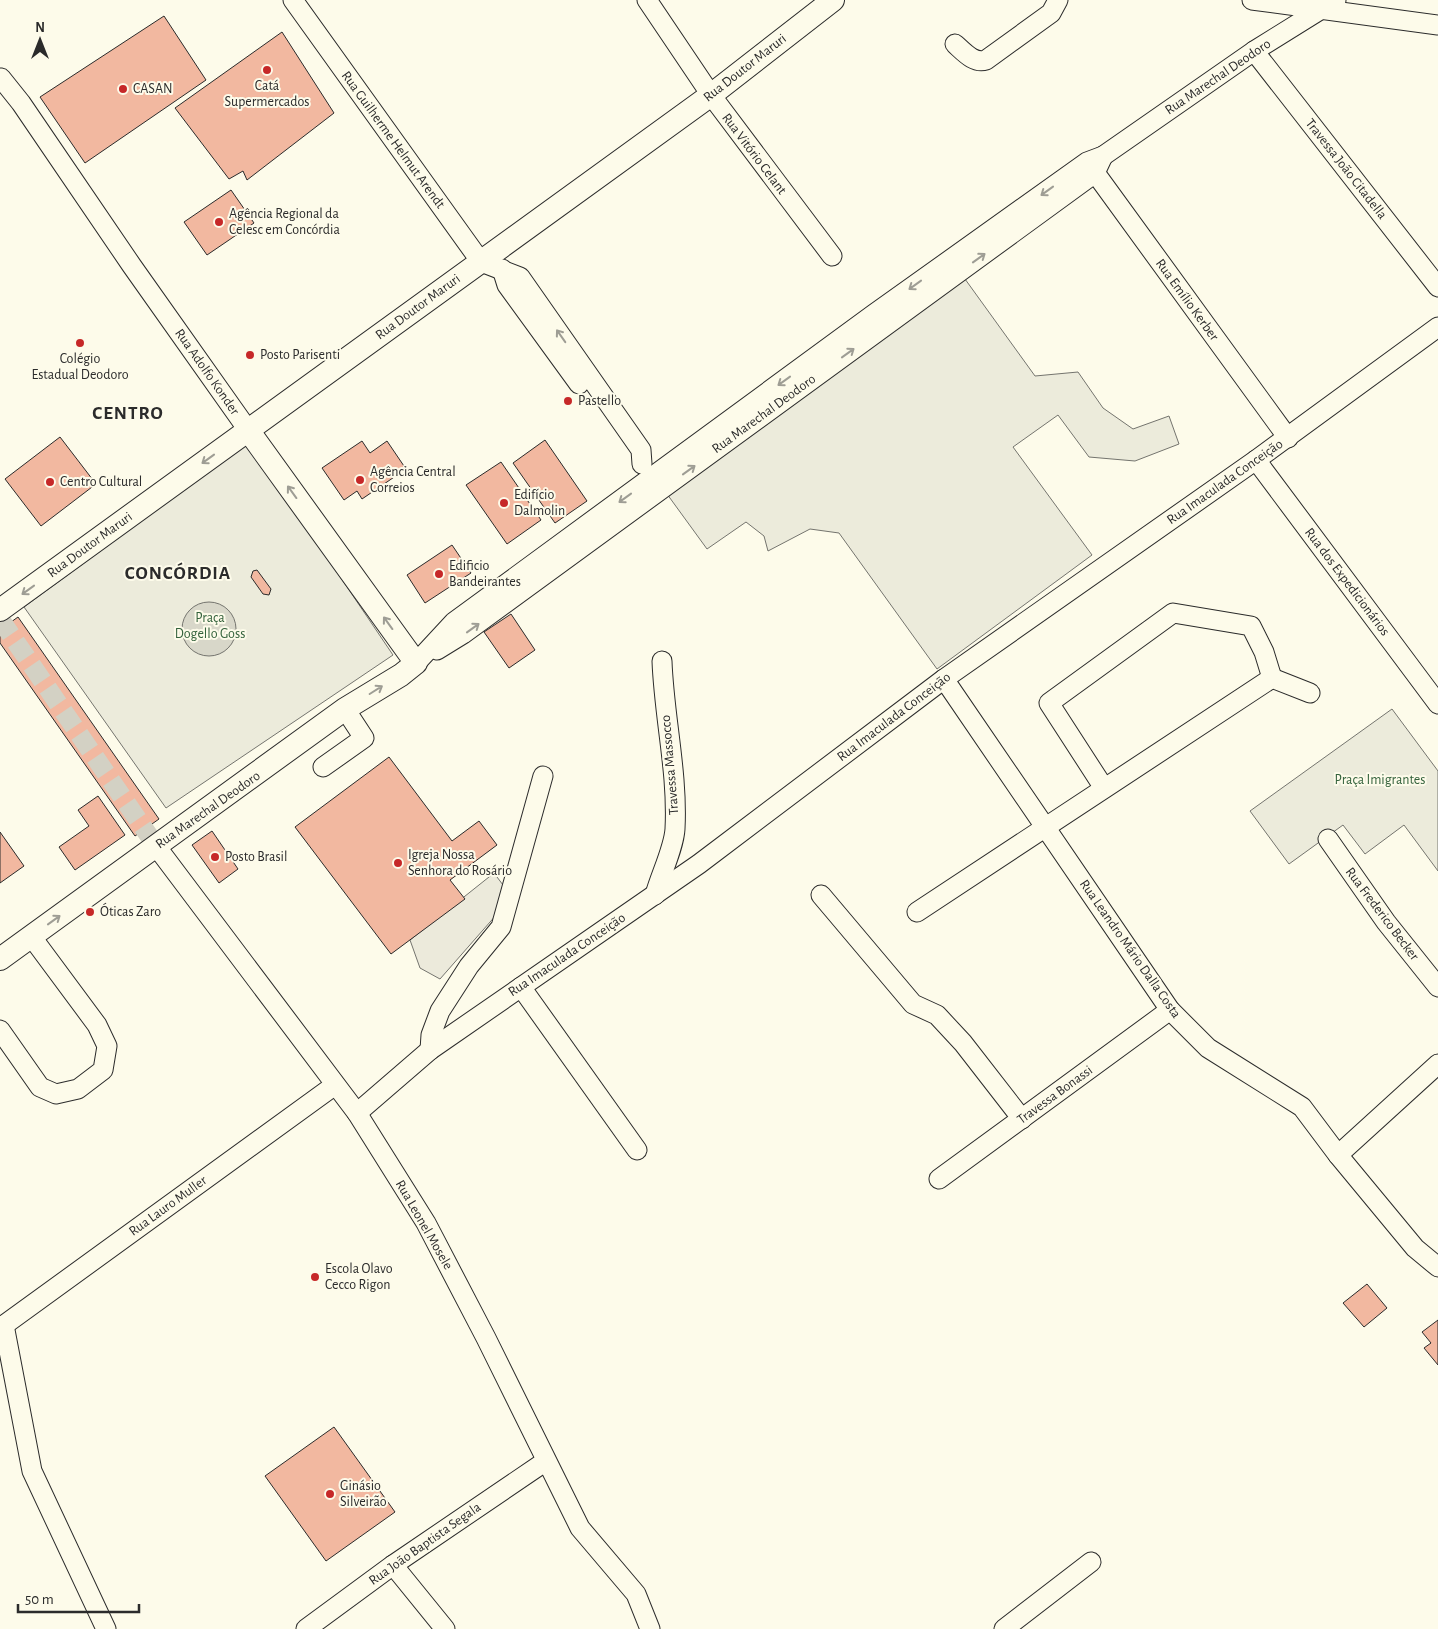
<svg xmlns="http://www.w3.org/2000/svg" width="1438" height="1629" font-family="'Alegreya Sans',sans-serif">
	<style>
		.green { fill: #ecebdb; stroke: #74746e }
		.parking { fill: #eceadb; stroke: #74746e }
		.water { fill: #d8d7c9; stroke: #74746e }
		.building { fill: #f2b8a0; stroke: #2b2b2b }
		.lines { fill: none; stroke-linecap: round; stroke-linejoin: round }
		.minor-tunnel { stroke: #d3d1c4; stroke-width: 19; stroke-dasharray: 19 9; stroke-linecap: butt }
		.minor-casing { stroke: #2b2b2b; stroke-width: 21 }
		.major-casing { stroke: #2b2b2b; stroke-width: 24 }
		.minor { stroke: #fdfbea; stroke-width: 19 }
		.major { stroke: #fdfbea; stroke-width: 22 }
		.oneway { stroke: #9e9d94 }
		.poi-dot { fill: #c62828; stroke: #fdfbea; stroke-width: 2 }
		.labels { text-anchor: middle; dominant-baseline: central; stroke-width: 4; stroke-linejoin: round; paint-order: stroke }
		.street-label { font-size: 14px; fill: #2b2b2b; stroke: #fdfbea }
		.poi-label { font-size: 14px; fill: #2b2b2b; stroke: #fdfbea; text-anchor: start }
		.park-label { font-size: 14px; fill: #34623c; stroke: #fdfbea }
		.district-label { font-size: 19px; font-weight: bold; letter-spacing: 1px; fill: #2b2b2b; stroke: #fdfbea }
	</style>
	<rect width="100%" height="100%" fill="#fdfbea"/>
	<!-- green -->
	<g class="green">
		<path d="M965 279 1035 376 1078 372 1103 408 1133 429 1169 416 1179 444 1135 461 1089 457 1058 415 1013 447 1092 555 937 669 839 533 810 529 768 551 764 536 746 522 707 549 667 494Z"/>
		<path d="M249 442 393 655 166 808 24 607Z"/>
		<path d="M1392 709 1438 771V871L1404 825 1365 854 1343 825 1289 864 1250 811Z"/>
	</g>
	<!-- parking -->
	<path class="parking" d="M494 873 512 897 440 979 420 968 410 940Z"/>
	<!-- water -->
	<circle class="water" cx="209" cy="629" r="27"/>
	<!-- building -->
	<g class="building">
		<path d="M164 16 206 80 85 163 40 97Z"/>
		<path d="M282 32 334 113 247 180 243 171 229 179 175 108Z"/>
		<path d="M231 190 254 223 207 255 184 222Z"/>
		<path d="M60 437 96 484 41 526 5 479Z"/>
		<path d="M545 440 587 501 555 523 513 463Z"/>
		<path d="M362 441 370 453 387 441 406 469 362 499 357 491 344 500 322 468Z"/>
		<path d="M501 462 541 520 507 544 466 485Z"/>
		<path d="M452 545 471 573 425 603 407 575Z"/>
		<path d="M257 570 271 589 269 595 263 594 251 577 253 571Z"/>
		<path d="M511 614 535 650 509 668 484 632Z"/>
		<path d="M18 617 159 819 135 836 0 643V630Z"/>
		<path d="M389 757 452 841 479 821 497 845 450 880 465 899 391 954 295 827Z"/>
		<path d="M98 796 125 835 75 870 59 847 89 826 78 810Z"/>
		<path d="M212 831 238 869 219 883 192 845Z"/>
		<path d="M0 832 24 866 0 883Z"/>
		<path d="M1367 1284 1387 1308 1364 1327 1343 1303Z"/>
		<path d="M1438 1320V1365L1424 1348 1431 1343 1422 1332Z"/>
		<path d="M334 1427 395 1512 326 1561 265 1476Z"/>
	</g>
	<g class="lines">
		<!-- minor-tunnel -->
		<path class="minor-tunnel" d="M0 619 156 846"/>
		<defs>
			<g id="minor">
				<path d="M293 0 481 262 520 277 641 450 642 464"/>
				<path d="M647 0 711 95 832 256"/>
				<path d="M1252 0 1438 25"/>
				<path d="M955 44C964 52 974 64 986 60L1051 13 1058 0"/>
				<path d="M1254 51 1438 287"/>
				<path d="M1 78 21 103 132 266 248 430"/>
				<path d="M1088 163 1288 438"/>
				<path d="M502 269 507 285 579 384"/>
				<path d="M1256 460 1438 704"/>
				<path d="M437 650 463 634 1095 173 1103 156"/>
				<path d="M416 663 454 622 874 314 1087 162 1103 156 1254 51 1336 0"/>
				<path d="M944 679 1170 1010 1208 1048 1302 1107 1338 1155 1415 1248 1438 1267"/>
				<path d="M323 767 364 738 345 709"/>
				<path d="M1104 788 1049 703 1173 613 1251 626 1264 652 1272 678"/>
				<path d="M1328 839 1386 922 1438 987"/>
				<path d="M156 846 357 1113 426 1223 486 1338 580 1528 636 1594 650 1629"/>
				<path d="M655 895C660 876 674 848 675 829 678 773 664 717 662 661"/>
				<path d="M821 895 913 1004 937 1015 963 1043 1022 1119"/>
				<path d="M917 912 1272 678 1310 693"/>
				<path d="M521 987 637 1150"/>
				<path d="M0 1030 40 1087 56 1094 78 1089 103 1070 107 1046 97 1025 31 936"/>
				<path d="M430 1050 431 1035 440 1011 469 966 501 927 543 776"/>
				<path d="M357 1113 430 1050 699 864 944 679 1256 460 1438 327"/>
				<path d="M1338 1155 1438 1064"/>
				<path d="M939 1179 1170 1010"/>
				<path d="M4 1325 32 1471 106 1629"/>
				<path d="M0 1328 335 1085"/>
				<path d="M393 1565 445 1629"/>
				<path d="M306 1629 393 1565 546 1461"/>
				<path d="M1004 1629 1091 1562"/>
			</g>
			<g id="major">
				<path d="M0 610 711 95 833 0"/>
				<path d="M0 959 345 709 401 675 416 663 248 430"/>
			</g>
		</defs>
		<!-- minor casing -->
		<use href="#minor" class="minor-casing"/>
		<!-- major casing -->
		<use href="#major" class="major-casing"/>
		<!-- minor -->
		<use href="#minor" class="minor"/>
		<!-- major -->
		<use href="#major" class="major"/>
	</g>
	<!-- one-way arrows -->
	<defs><path id="oneway-shaft" d="M-6 0H5M1.5-3L5.5 0L1.5 3" fill="none" stroke-width="1.6" stroke-linecap="round" stroke-linejoin="round" transform="scale(1.25)"/></defs>
	<g class="oneway">
		<use href="#oneway-shaft" transform="translate(1047 191) rotate(144)"/>
		<use href="#oneway-shaft" transform="translate(979 258) rotate(-36)"/>
		<use href="#oneway-shaft" transform="translate(915 285) rotate(144)"/>
		<use href="#oneway-shaft" transform="translate(561 336) rotate(-125)"/>
		<use href="#oneway-shaft" transform="translate(848 353) rotate(-36)"/>
		<use href="#oneway-shaft" transform="translate(784 381) rotate(144)"/>
		<use href="#oneway-shaft" transform="translate(208 459) rotate(144)"/>
		<use href="#oneway-shaft" transform="translate(689 470) rotate(-36)"/>
		<use href="#oneway-shaft" transform="translate(292 492) rotate(-126)"/>
		<use href="#oneway-shaft" transform="translate(625 498) rotate(144)"/>
		<use href="#oneway-shaft" transform="translate(28 590) rotate(144)"/>
		<use href="#oneway-shaft" transform="translate(388 623) rotate(-126)"/>
		<use href="#oneway-shaft" transform="translate(473 628) rotate(-36)"/>
		<use href="#oneway-shaft" transform="translate(376 690) rotate(-32)"/>
		<use href="#oneway-shaft" transform="translate(54 920) rotate(-36)"/>
	</g>
	<!-- markers -->
	<g class="poi-dot">
		<circle cx="267" cy="70" r="5"/>
		<circle cx="123" cy="89" r="5"/>
		<circle cx="219" cy="222" r="5"/>
		<circle cx="80" cy="343" r="5"/>
		<circle cx="250" cy="355" r="5"/>
		<circle cx="568" cy="401" r="5"/>
		<circle cx="360" cy="480" r="5"/>
		<circle cx="50" cy="482" r="5"/>
		<circle cx="504" cy="503" r="5"/>
		<circle cx="439" cy="574" r="5"/>
		<circle cx="215" cy="857" r="5"/>
		<circle cx="398" cy="863" r="5"/>
		<circle cx="90" cy="912" r="5"/>
		<circle cx="315" cy="1277" r="5"/>
		<circle cx="330" cy="1494" r="5"/>
	</g>
	<g class="labels">
		<!-- street labels -->
		<g class="street-label">
			<text transform="translate(745 68) rotate(-38)">Rua Doutor Maruri</text>
			<text transform="translate(1218 77) rotate(-34)">Rua Marechal Deodoro</text>
			<text transform="translate(393 140) rotate(54)">Rua Guilherme Helmut Arendt</text>
			<text transform="translate(754 154) rotate(53)">Rua Vitório Celant</text>
			<text transform="translate(1346 169) rotate(52)">Travessa João Citadella</text>
			<text transform="translate(1187 300) rotate(54)">Rua Emílio Kerber</text>
			<text transform="translate(418 307) rotate(-36)">Rua Doutor Maruri</text>
			<text transform="translate(207 372) rotate(55)">Rua Adolfo Konder</text>
			<text transform="translate(764 414) rotate(-36)">Rua Marechal Deodoro</text>
			<text transform="translate(1225 482) rotate(-35)">Rua Imaculada Conceição</text>
			<text transform="translate(90 545) rotate(-36)">Rua Doutor Maruri</text>
			<text transform="translate(1347 582) rotate(53)">Rua dos Expedicionários</text>
			<text transform="translate(894 717) rotate(-37)">Rua Imaculada Conceição</text>
			<text transform="translate(670 765) rotate(-95)">Travessa Massocco</text>
			<text transform="translate(208 810) rotate(-35)">Rua Marechal Deodoro</text>
			<text transform="translate(1382 914) rotate(53)">Rua Frederico Becker</text>
			<text transform="translate(1130 949) rotate(55)">Rua Leandro Mário Dalla Costa</text>
			<text transform="translate(567 955) rotate(-34)">Rua Imaculada Conceição</text>
			<text transform="translate(1055 1095) rotate(-36)">Travessa Bonassi</text>
			<text transform="translate(168 1206) rotate(-36)">Rua Lauro Muller</text>
			<text transform="translate(424 1225) rotate(60)">Rua Leonel Mosele</text>
			<text transform="translate(425 1544) rotate(-35)">Rua João Baptista Segala</text>
		</g>
		<!-- poi labels -->
		<g class="poi-label">
			<text x="267" y="86" text-anchor="middle">Catá<tspan x="267" dy="16">Supermercados</tspan></text>
			<text x="133" y="89">CASAN</text>
			<text x="229" y="214">Agência Regional da<tspan x="229" dy="16">Celesc em Concórdia</tspan></text>
			<text x="260" y="355">Posto Parisenti</text>
			<text x="80" y="359" text-anchor="middle">Colégio<tspan x="80" dy="16">Estadual Deodoro</tspan></text>
			<text x="578" y="401">Pastello</text>
			<text x="370" y="472">Agência Central<tspan x="370" dy="16">Correios</tspan></text>
			<text x="60" y="482">Centro Cultural</text>
			<text x="514" y="495">Edifício<tspan x="514" dy="16">Dalmolin</tspan></text>
			<text x="449" y="566">Edificio<tspan x="449" dy="16">Bandeirantes</tspan></text>
			<text x="408" y="855">Igreja Nossa<tspan x="408" dy="16">Senhora do Rosário</tspan></text>
			<text x="225" y="857">Posto Brasil</text>
			<text x="100" y="912">Óticas Zaro</text>
			<text x="325" y="1269">Escola Olavo<tspan x="325" dy="16">Cecco Rigon</tspan></text>
			<text x="340" y="1486">Ginásio<tspan x="340" dy="16">Silveirão</tspan></text>
		</g>
		<!-- park labels -->
		<g class="park-label">
			<text x="210" y="618">Praça<tspan x="210" dy="16">Dogello Goss</tspan></text>
			<text x="1380" y="780">Praça Imigrantes</text>
		</g>
		<!-- district labels -->
		<g class="district-label">
			<text x="128" y="413">CENTRO</text>
			<text x="178" y="573">CONCÓRDIA</text>
		</g>
	</g>
	<!-- north arrow -->
	<g transform="translate(40 40)" stroke="#fdfbea" stroke-width="4" paint-order="stroke">
	<path d="M0-4L9 19L0 12L-9 19Z" fill="#2b2b2b"/>
	<text y="-8" font-size="14" font-weight="bold" text-anchor="middle" fill="#2b2b2b">N</text>
	</g>
	<!-- scale -->
	<path d="M18 1604v8h121v-8" fill="none" stroke="#2b2b2b" stroke-width="2.5"/>
	<text x="25" y="1604" font-size="15" fill="#2b2b2b" stroke="#fdfbea" stroke-width="4" paint-order="stroke">50 m</text>
</svg>
